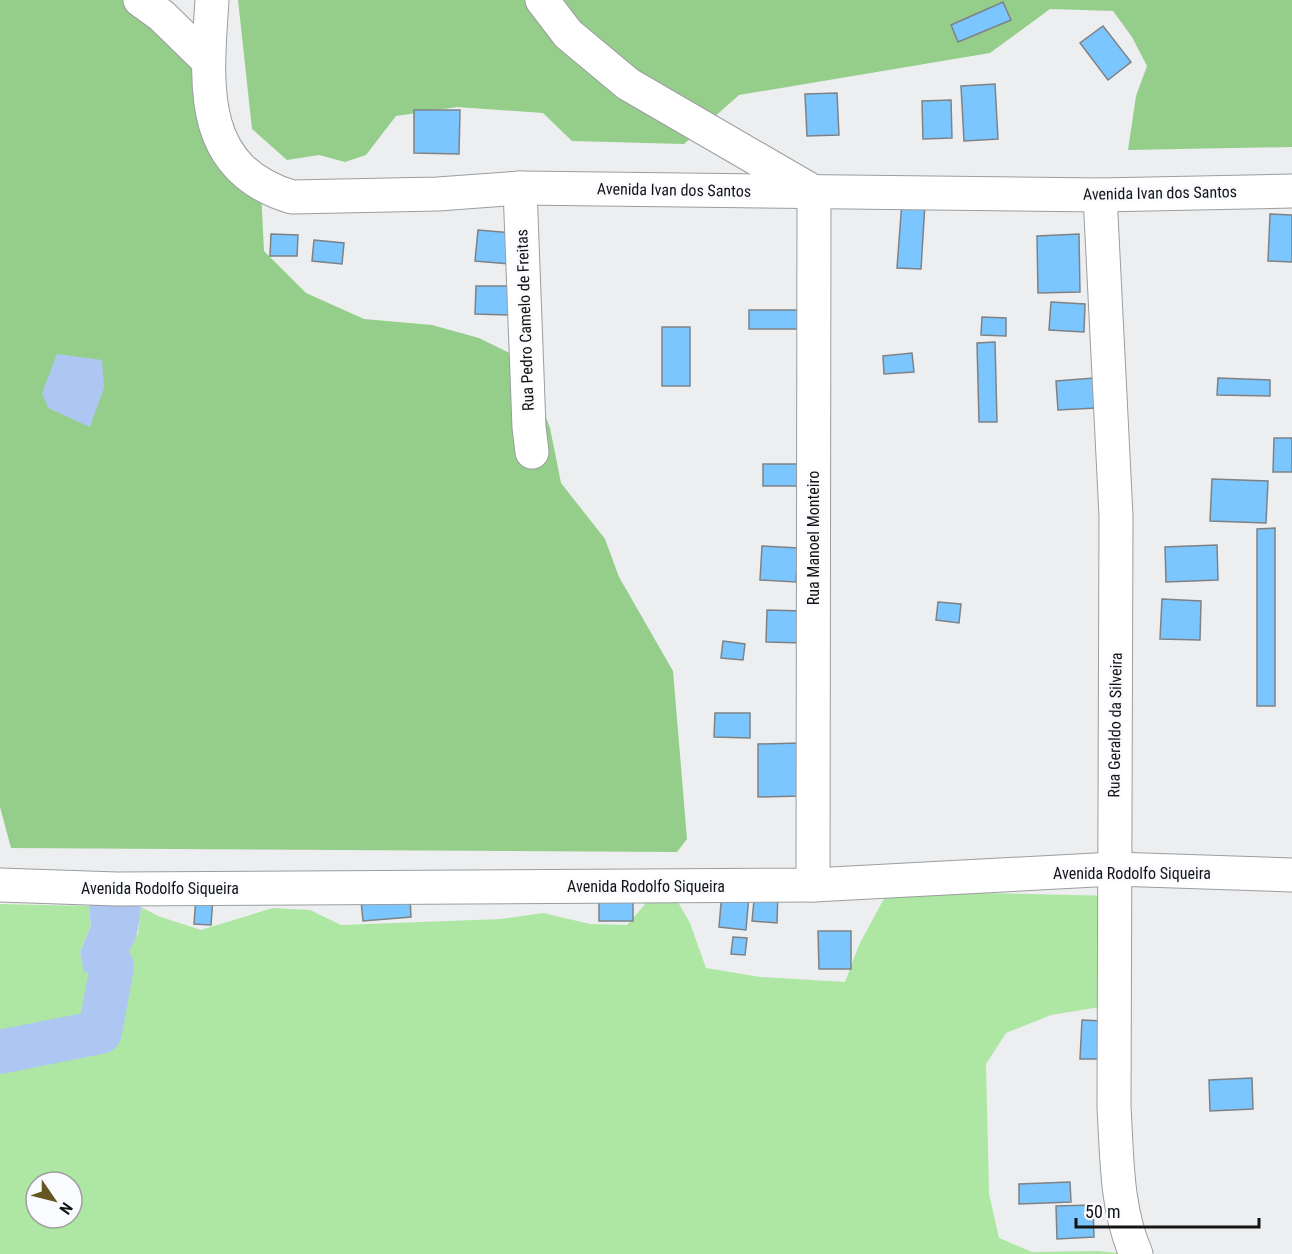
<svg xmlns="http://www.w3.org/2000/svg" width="1292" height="1254" font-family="'Roboto Condensed',sans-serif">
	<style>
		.green { fill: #ade7a3; fill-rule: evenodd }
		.forest { fill: #95ce8b }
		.water { fill: #aec7f2 }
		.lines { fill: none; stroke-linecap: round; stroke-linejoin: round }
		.river { stroke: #aec7f2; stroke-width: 44 }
		.building { fill: #7cc6ff; stroke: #7f8284; stroke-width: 1.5 }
		.minor-casing { stroke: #9b9d9f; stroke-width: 35 }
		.minor { stroke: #fff; stroke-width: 33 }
		.labels { text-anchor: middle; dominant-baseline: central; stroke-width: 5; stroke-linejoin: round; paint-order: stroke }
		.street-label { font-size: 16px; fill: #141415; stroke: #f9fbfe }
	</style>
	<rect width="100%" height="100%" fill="#eceef0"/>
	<!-- green -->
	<path class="green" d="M888 891 1117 896 1100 1007 1051 1015 1006 1033 986 1064 989 1194 999 1238 1032 1252 1098 1251 1126 1254H0V904L89 906 91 926 80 952 85 973 138 934 141 907 158 916 201 930 273 908 310 910 341 925 501 919 543 913 590 924 627 925 647 902 675 897 690 923 706 968 760 977 845 982 859 945ZM36 1182H72V1218H36Z"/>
	<!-- forest -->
	<g class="forest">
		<path d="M0 0H150L204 79 261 190 264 251 306 293 364 319 432 325 479 338 524 360 550 428 561 483 605 539 619 577 673 671 687 839 677 852 11 848 0 807Z"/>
		<path d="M238 0H1292V147L1128 150 1136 96 1147 66 1132 37 1113 11 1050 9 990 53 739 95 684 144 572 141 543 113 457 107 396 116 366 155 345 162 319 155 287 160 252 129Z"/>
	</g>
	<!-- water -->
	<g class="water">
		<path d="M57 354 102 360 104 388 90 427 48 408 42 393Z"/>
		<path d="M118 896 141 907C137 952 127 963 84 973L80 952 91 926 89 906Z"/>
	</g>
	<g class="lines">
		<!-- river -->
		<path class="river" d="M0 1052 100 1032 112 966"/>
	</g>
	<!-- building -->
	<g class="building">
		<path d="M1003 2 1011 20 958 42 951 25Z"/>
		<path d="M1103 26 1131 62 1108 80 1080 43Z"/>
		<path d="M995 84 998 139 964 141 961 86Z"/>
		<path d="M837 93 839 135 807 136 805 94Z"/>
		<path d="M951 100 952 138 923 139 922 101Z"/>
		<path d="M414 110H460L459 154 414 153Z"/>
		<path d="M902 201 925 203 921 269 897 268Z"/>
		<path d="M1270 214 1292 215V262L1268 261Z"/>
		<path d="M478 230 513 233 510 264 475 261Z"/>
		<path d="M271 234 298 235 297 256H270Z"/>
		<path d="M1079 234 1080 292 1038 293 1037 236Z"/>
		<path d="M314 240 344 243 342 264 312 261Z"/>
		<path d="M476 286H510L509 315 475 314Z"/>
		<path d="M1051 302 1085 304 1084 332 1049 330Z"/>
		<rect x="749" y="310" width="55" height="19"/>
		<path d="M982 317 1006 318V336L981 335Z"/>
		<rect x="662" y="327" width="28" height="59"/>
		<path d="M995 342 997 422H979L977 343Z"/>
		<path d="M912 353 914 372 884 374 883 356Z"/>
		<path d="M1094 378 1096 408 1058 410 1056 381Z"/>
		<path d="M1218 378 1270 380V396L1217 395Z"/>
		<path d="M1274 438H1292V472H1273Z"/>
		<rect x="763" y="464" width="34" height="22"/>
		<path d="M1212 479 1268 481 1266 523 1210 521Z"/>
		<path d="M1275 528V706H1257V529Z"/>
		<path d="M1217 545 1218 580 1166 582 1165 547Z"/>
		<path d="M762 546 798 548 796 582 760 580Z"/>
		<path d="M1162 599 1201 601 1200 640 1160 639Z"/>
		<path d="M938 602 961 604 959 623 936 620Z"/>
		<path d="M767 610 804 611 803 643 766 642Z"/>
		<path d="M723 641 745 644 743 660 721 658Z"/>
		<path d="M715 713H750V738L714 737Z"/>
		<path d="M800 743V796L758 797V744Z"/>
		<path d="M755 890 778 891 777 923 752 921Z"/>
		<path d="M722 892 749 895 746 930 719 927Z"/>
		<path d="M196 897H213L211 925 194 924Z"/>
		<path d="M410 898 411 917 363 921 361 901Z"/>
		<rect x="599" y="899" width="34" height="22"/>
		<path d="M818 931H851V969H819Z"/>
		<path d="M733 937 747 938 745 955 731 954Z"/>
		<path d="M1082 1020 1103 1021 1101 1059H1080Z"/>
		<path d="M1252 1078 1253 1109 1210 1111 1209 1080Z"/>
		<path d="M1070 1182 1071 1202 1019 1204V1184Z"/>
		<path d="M1093 1205 1094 1237 1057 1239 1056 1206Z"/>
	</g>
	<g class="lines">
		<defs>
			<g id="minor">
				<path d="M140 0 162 16 207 60"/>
				<path d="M212 0C207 81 195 168 292 197L438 194 520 188 1100 195 1292 191"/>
				<path d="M542 0 568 34 628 84 814 192 813 885"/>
				<path d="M520 188 529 427 532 452"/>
				<path d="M1100 195 1116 516 1114 1107C1117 1156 1116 1209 1136 1254"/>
				<path d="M0 885 117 889 813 885 1114 869 1292 875"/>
			</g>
		</defs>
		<!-- minor casing -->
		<use href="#minor" class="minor-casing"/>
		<!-- minor -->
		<use href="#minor" class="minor"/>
	</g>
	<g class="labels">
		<!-- street labels -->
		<g class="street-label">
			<text transform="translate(674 190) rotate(1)">Avenida Ivan dos Santos</text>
			<text transform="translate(1160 193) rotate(-1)">Avenida Ivan dos Santos</text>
			<text transform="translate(525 320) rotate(-92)">Rua Pedro Camelo de Freitas</text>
			<text transform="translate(813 538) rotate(-90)">Rua Manoel Monteiro</text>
			<text transform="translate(1115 725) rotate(-89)">Rua Geraldo da Silveira</text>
			<text x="1132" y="873">Avenida Rodolfo Siqueira</text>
			<text x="646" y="886">Avenida Rodolfo Siqueira</text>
			<text x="160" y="888">Avenida Rodolfo Siqueira</text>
		</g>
	</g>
	<!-- north arrow -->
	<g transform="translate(54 1200) rotate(125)"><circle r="28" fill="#f9fbfe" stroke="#9d9fa1" stroke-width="1.5"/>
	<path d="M0-4.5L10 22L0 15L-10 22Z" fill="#645522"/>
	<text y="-9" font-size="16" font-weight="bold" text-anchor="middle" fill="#141415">N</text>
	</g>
	<!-- scale -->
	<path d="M1076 1218v9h183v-9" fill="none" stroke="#141415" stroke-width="3"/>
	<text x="1085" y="1218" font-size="18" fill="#141415" stroke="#f9fbfe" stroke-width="4.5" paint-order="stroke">50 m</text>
</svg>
